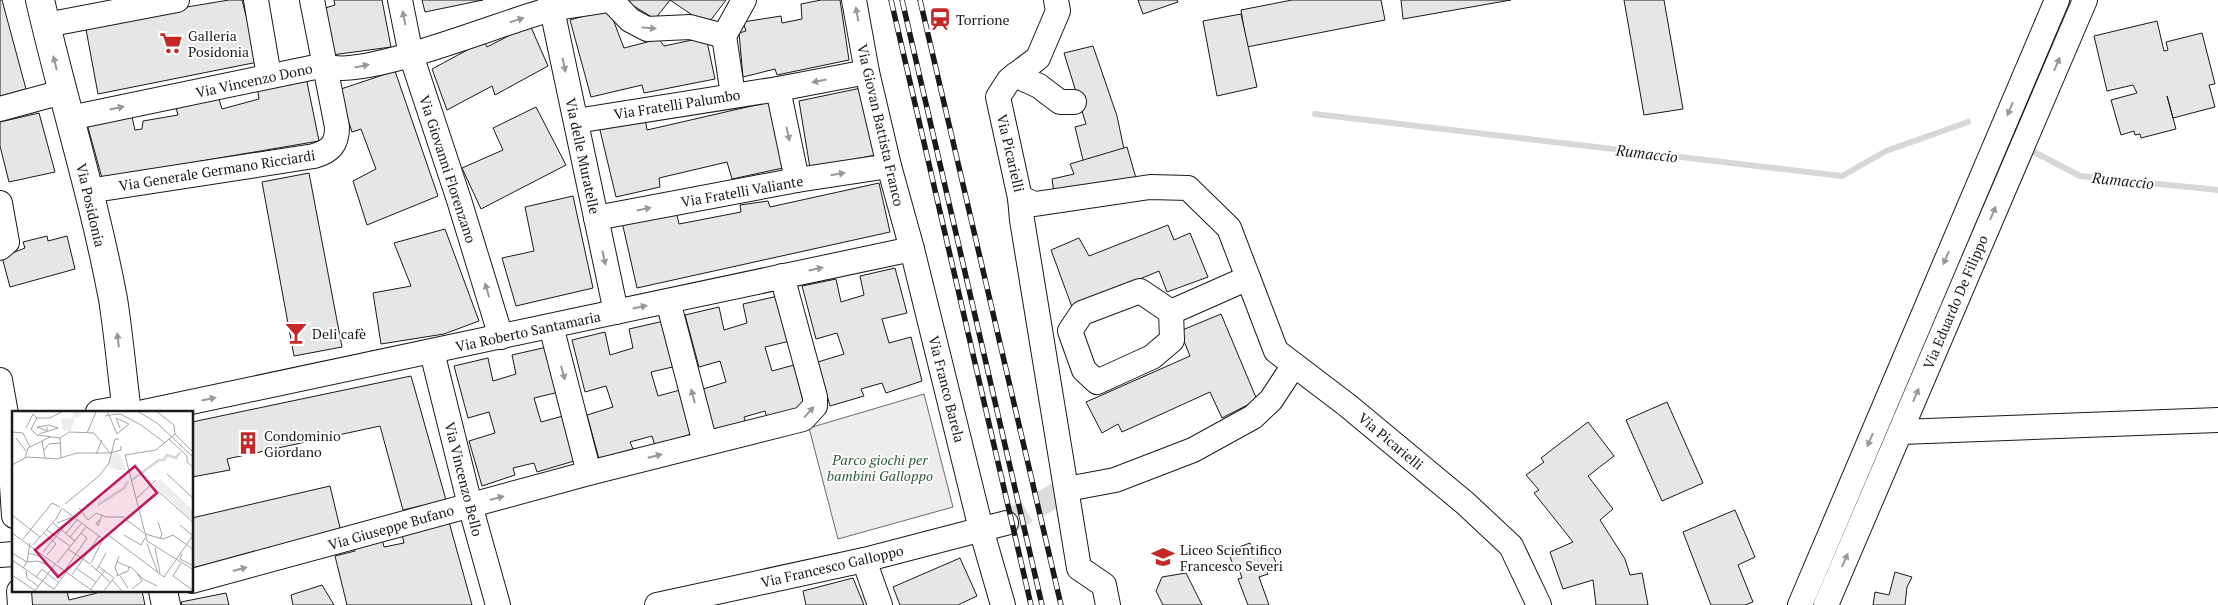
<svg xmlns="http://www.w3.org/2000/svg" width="2218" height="605" font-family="'PT Serif',serif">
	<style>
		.green { fill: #ededed; stroke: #6a6a6a }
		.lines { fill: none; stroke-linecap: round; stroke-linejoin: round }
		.stream { stroke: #d7d7d7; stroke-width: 6 }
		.building { fill: #e6e6e6; stroke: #1a1a1a }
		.minor-tunnel { stroke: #ddd; stroke-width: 24; stroke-dasharray: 24 12; stroke-linecap: butt }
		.minor-casing { stroke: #1a1a1a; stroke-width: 26 }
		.major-casing { stroke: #1a1a1a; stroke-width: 30 }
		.minor { stroke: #fff; stroke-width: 24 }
		.major { stroke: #fff; stroke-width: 28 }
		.rail-casing { stroke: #1a1a1a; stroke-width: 5.5 }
		.rail { stroke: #fff; stroke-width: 4; stroke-dasharray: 11; stroke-linecap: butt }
		.oneway { fill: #989898 }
		.labels { text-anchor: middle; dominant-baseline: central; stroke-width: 4; stroke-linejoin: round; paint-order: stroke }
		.poi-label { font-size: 14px; fill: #1a1a1a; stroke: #fff; text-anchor: start }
		.street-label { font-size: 14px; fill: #1a1a1a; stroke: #fff }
		.park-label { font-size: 14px; font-style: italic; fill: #2b5a34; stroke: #fff }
		.water-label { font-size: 15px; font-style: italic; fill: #1a1a1a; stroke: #fff }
		.inset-river { fill: none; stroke: #d7d7d7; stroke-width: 2.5 }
		.inset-road { fill: none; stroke: #a3a3a3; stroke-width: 1 }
		.view { fill: #c2185b; fill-opacity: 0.15; stroke: #c2185b; stroke-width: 2.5 }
		.inset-edge { fill: none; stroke: #1a1a1a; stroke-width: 2.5 }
	</style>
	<rect width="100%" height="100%" fill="#fff"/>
	<!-- green -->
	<path class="green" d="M924 394 953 507 838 539 809 428Z"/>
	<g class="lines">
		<!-- stream -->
		<g class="stream">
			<path d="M1315 114 1842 176 1886 151 1968 122"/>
			<path d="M2034 152 2080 176 2218 190"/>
		</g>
	</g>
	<!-- building -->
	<g class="building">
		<path d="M0 0H2L26 89 0 96Z"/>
		<path d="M229 0H242L258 62 98 94 85 24Z"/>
		<path d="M334 0H382L391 47 332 55 322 9 335 5Z"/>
		<path d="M422 0H483L425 12Z"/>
		<path d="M624 0H670L655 19Z"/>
		<path d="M670 0H726L707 25Z"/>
		<path d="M821 0H840L849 60 777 75 775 69 743 77 739 33 746 31 743 22 781 16 782 23 802 19 801 4Z"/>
		<path d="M1138 0H1177L1178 2 1143 14Z"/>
		<path d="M1292 0H1381L1385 20 1247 47 1241 10Z"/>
		<path d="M1401 0H1511L1403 19Z"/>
		<path d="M1624 0H1664L1683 109 1644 115Z"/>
		<path d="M609 9 624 48 659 39 664 46 706 37 715 79 644 93 642 85 591 97 570 20Z"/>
		<path d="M1241 14 1257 87 1217 96 1203 21Z"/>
		<path d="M2157 21 2164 51 2168 50 2166 42 2202 33 2215 84 2209 85 2215 107 2173 118 2167 96 2176 129 2141 138 2140 134 2135 135 2134 131 2121 135 2111 100 2137 93 2133 85 2107 91 2094 36Z"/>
		<path d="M530 25 548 66 495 95 492 86 447 110 432 69 484 41 487 47Z"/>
		<path d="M1093 46 1117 116 1125 154 1084 164 1075 127 1086 124 1064 53Z"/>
		<path d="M395 71 438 196 367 225 353 181 376 169 361 129 352 132 338 90Z"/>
		<path d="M306 77 319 141 102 178 87 124 132 117 135 130 142 129 143 121 178 115 175 104 218 96 222 109 259 99 257 85Z"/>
		<path d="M861 88 876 155 810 168 799 101Z"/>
		<path d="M769 102 783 168 732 179 727 162 659 178 660 187 616 197 599 126 645 118 647 130Z"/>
		<path d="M536 107 566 165 481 209 462 168 503 150 493 128Z"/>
		<path d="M39 113 55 172 9 182 0 146V122Z"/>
		<path d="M1127 147 1136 178 1054 193 1052 179 1074 174 1070 164Z"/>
		<path d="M309 173 342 347 294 356 262 182Z"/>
		<path d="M879 183 890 232 637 288 622 222 676 211 679 224 741 212 740 205 768 201 770 207Z"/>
		<path d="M573 196 593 288 516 306 502 258 534 251 525 207Z"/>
		<path d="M1168 225 1174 240 1190 233 1208 277 1167 292 1159 271 1104 294 1103 292 1072 307 1051 250 1079 238 1089 256Z"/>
		<path d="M445 229 479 321 444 334 381 344 373 293 411 286 394 243Z"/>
		<path d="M47 236 48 241 67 236 75 269 10 287 2 257 25 248 23 242Z"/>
		<path d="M895 268 907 313 882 319 889 343 911 337 922 381 886 393 882 383 861 389 864 396 830 406 818 362 844 354 837 333 816 339 802 286 836 279 841 302 864 295 860 276Z"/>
		<path d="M778 296 790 341 765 347 772 371 794 365 805 409 768 421 765 411 744 417 746 424 713 435 700 390 726 382 720 361 699 367 685 315 719 307 724 330 747 323 743 304Z"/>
		<path d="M1221 314 1257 400 1222 418 1210 392 1122 432 1118 424 1102 433 1086 402 1190 356 1180 331Z"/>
		<path d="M664 321 677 366 651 372 658 396 680 390 691 434 655 446 652 436 630 442 633 449 599 459 587 415 613 407 606 386 585 392 572 340 605 332 610 355 633 348 629 329Z"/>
		<path d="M547 347 559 392 534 398 541 422 563 416 574 461 537 472 534 463 513 468 515 475 482 486 469 441 495 433 489 412 468 418 454 366 488 358 493 381 516 374 512 355Z"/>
		<path d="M411 376 446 500 403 510 380 426 227 459 230 470 192 477V422Z"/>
		<path d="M1667 402 1703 483 1662 501 1626 420Z"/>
		<path d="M1588 422 1614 456 1588 476 1613 509 1600 520 1625 559 1630 575 1642 573 1648 605H1596L1593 580 1563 589 1550 552 1573 542 1534 493 1539 490 1526 475 1544 462 1541 458Z"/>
		<path d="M330 486 341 532 192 568V518Z"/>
		<path d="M1735 510 1755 557 1738 565 1753 602 1745 605H1711L1683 532Z"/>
		<path d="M449 522 472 605H347L335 556 355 551 353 545 382 539 384 547 404 543 402 534Z"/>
		<path d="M1250 543 1254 554 1270 548 1277 565 1266 569 1268 574 1259 577 1269 605H1248L1238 579 1242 578 1238 566 1234 568 1228 551Z"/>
		<path d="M960 558 977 596 958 605H900L893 587Z"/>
		<path d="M1895 572 1912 577 1907 587 1905 605H1873L1875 592 1889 595Z"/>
		<path d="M1186 573 1202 605H1163L1156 591 1162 577Z"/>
		<path d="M853 578 864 605H806L803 591Z"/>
		<path d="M322 585 334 605H293L291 595Z"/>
		<path d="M28 591H67L69 600 97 593V591H142L145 605H30Z"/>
		<path d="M226 593 229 605H182L181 602Z"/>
	</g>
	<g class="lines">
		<!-- minor-tunnel -->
		<path class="minor-tunnel" d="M1006 523 1067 489"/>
		<defs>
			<g id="minor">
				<path d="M256 0 269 76"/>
				<path d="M400 0 411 55 459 200 501 337"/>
				<path d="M550 0 616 312"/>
				<path d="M611 0 630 20 647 29 690 27 724 36 744 0"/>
				<path d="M854 0 867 72 889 166 912 249 981 529 1003 605"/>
				<path d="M1056 0 1058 11 1038 58 1009 80 998 97 1020 198 1035 204 1150 187 1188 188 1229 228 1276 351 1347 405 1465 503 1511 546 1539 605"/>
				<path d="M46 25 177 0"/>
				<path d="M724 36 733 95"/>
				<path d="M1015 75 1039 86 1060 102H1074"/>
				<path d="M778 89 797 180"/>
				<path d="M0 109 62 92"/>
				<path d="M70 118 325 65C358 83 509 19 552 9 571 5 590 3 609 0"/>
				<path d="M576 121 778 89 867 72"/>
				<path d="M88 191 314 156C331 151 337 144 337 127L312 0"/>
				<path d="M1020 198 1022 220 1079 568 1104 585 1108 605"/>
				<path d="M0 203 7 242 0 248"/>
				<path d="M596 218 797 180 889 166"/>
				<path d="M668 301 705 443"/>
				<path d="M1171 312 1140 291 1082 313 1070 331 1084 370 1097 382 1152 357 1172 340 1171 312 1248 278"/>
				<path d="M551 326 589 473"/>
				<path d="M432 352 470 505 498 605"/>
				<path d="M0 380 8 425 14 516"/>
				<path d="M98 412 126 407"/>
				<path d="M144 412 912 249"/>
				<path d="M1901 432 2218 420"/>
				<path d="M1067 489 1115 480 1193 450 1253 417 1271 400 1294 365"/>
				<path d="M0 555 14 554"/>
				<path d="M864 560 880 605"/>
				<path d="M192 581 589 473 803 419 815 406V397L782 276"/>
				<path d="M19 591 20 605"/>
				<path d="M657 605 864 560 1006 523"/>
				<path d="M1800 605 2057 0"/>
				<path d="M1826 605 2085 0"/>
			</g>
			<g id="major">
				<path d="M40 0C63 100 94 198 113 299 119 337 122 375 127 412"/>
				<path d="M163 591 166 605"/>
			</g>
		</defs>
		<!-- minor casing -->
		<use href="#minor" class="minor-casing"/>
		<!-- major casing -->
		<use href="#major" class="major-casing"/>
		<!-- minor -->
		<use href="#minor" class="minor"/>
		<!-- major -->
		<use href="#major" class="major"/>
		<defs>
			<g id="rail">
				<path d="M891 0 1031 605"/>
				<path d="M902 0 1042 605"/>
				<path d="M920 0 1061 605"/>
			</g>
		</defs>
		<!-- rail casing -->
		<use href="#rail" class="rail-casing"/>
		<!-- rail -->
		<use href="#rail" class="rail"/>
	</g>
	<!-- one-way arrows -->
	<defs><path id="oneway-solid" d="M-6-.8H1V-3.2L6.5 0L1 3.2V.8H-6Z" transform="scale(1.25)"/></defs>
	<g class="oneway">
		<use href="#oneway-solid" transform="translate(857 14) rotate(-100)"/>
		<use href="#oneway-solid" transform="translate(404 18) rotate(-101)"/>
		<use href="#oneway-solid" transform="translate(517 20) rotate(-18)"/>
		<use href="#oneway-solid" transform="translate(649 28) rotate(6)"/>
		<use href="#oneway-solid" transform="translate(55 63) rotate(-104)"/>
		<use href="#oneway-solid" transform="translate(2057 64) rotate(-67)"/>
		<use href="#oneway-solid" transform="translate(564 65) rotate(78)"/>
		<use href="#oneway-solid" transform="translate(362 66) rotate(-12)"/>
		<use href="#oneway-solid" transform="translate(819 81) rotate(169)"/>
		<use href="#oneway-solid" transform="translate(117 108) rotate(-12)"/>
		<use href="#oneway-solid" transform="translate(2010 109) rotate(113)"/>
		<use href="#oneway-solid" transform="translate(788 134) rotate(78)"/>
		<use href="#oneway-solid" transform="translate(838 174) rotate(-9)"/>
		<use href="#oneway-solid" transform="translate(644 209) rotate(-11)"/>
		<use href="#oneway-solid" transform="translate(1993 213) rotate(-67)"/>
		<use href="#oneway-solid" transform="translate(604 258) rotate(78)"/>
		<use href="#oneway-solid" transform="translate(1946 258) rotate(113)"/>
		<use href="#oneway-solid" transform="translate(816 269) rotate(-12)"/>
		<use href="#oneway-solid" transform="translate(487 290) rotate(-107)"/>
		<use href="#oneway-solid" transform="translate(640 307) rotate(-12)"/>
		<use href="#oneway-solid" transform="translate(118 340) rotate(-97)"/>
		<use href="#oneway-solid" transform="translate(563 373) rotate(75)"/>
		<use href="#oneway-solid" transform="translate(1916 395) rotate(-67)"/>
		<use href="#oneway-solid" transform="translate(693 396) rotate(-105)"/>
		<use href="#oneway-solid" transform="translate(209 399) rotate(-12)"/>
		<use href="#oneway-solid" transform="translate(809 412) rotate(-48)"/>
		<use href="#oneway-solid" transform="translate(1870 440) rotate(113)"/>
		<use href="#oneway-solid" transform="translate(655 456) rotate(-14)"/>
		<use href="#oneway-solid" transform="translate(497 498) rotate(-15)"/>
		<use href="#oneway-solid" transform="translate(1845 560) rotate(-66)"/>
		<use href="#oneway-solid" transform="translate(240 569) rotate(-15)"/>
	</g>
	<!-- icons -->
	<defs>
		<symbol id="station-bare" viewBox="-9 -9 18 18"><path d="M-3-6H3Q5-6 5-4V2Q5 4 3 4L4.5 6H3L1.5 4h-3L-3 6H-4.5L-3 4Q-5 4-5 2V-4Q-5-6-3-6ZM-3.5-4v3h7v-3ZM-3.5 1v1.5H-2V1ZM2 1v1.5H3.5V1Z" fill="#c62828" stroke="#fff" stroke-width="2.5" paint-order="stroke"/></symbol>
		<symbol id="supermarket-bare" viewBox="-9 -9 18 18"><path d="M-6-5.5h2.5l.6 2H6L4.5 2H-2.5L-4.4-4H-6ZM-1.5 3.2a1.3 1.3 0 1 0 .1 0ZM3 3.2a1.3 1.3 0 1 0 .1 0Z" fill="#c62828" stroke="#fff" stroke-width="2.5" paint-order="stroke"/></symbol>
		<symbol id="bar-bare" viewBox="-9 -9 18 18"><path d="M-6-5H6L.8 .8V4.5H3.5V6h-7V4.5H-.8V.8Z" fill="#c62828" stroke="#fff" stroke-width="2.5" paint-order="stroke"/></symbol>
		<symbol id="building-bare" viewBox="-9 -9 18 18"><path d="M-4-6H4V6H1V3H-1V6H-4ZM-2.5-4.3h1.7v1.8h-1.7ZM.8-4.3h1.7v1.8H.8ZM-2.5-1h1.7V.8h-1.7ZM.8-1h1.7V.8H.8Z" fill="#c62828" stroke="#fff" stroke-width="2.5" paint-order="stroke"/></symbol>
		<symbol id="school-bare" viewBox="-9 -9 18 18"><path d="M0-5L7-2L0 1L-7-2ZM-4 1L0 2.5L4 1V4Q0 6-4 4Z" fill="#c62828" stroke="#fff" stroke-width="2.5" paint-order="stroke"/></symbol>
	</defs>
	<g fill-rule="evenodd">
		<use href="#station-bare" x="924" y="3" width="32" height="32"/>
		<use href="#supermarket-bare" x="155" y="27" width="32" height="32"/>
		<use href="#bar-bare" x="280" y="317" width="32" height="32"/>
		<use href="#building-bare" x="232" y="427" width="32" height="32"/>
		<use href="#school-bare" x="1147" y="541" width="32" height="32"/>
	</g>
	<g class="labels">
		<!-- poi labels -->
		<g class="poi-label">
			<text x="956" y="19">Torrione</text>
			<text x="188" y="35">Galleria<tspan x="188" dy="16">Posidonia</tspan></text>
			<text x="312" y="333">Deli cafè</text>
			<text x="264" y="435">Condominio<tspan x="264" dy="16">Giordano</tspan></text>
			<text x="1180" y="549">Liceo Scientifico<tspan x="1180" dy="16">Francesco Severi</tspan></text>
		</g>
		<!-- street labels -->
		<g class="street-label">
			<text transform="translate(254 80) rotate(-12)">Via Vincenzo Dono</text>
			<text transform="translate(677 104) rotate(-9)">Via Fratelli Palumbo</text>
			<text transform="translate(881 125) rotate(77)">Via Giovan Battista Franco</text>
			<text transform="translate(1011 153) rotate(77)">Via Picarielli</text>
			<text transform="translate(583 156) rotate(78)">Via delle Muratelle</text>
			<text transform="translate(448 169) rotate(72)">Via Giovanni Florenzano</text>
			<text transform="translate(217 170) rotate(-9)">Via Generale Germano Ricciardi</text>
			<text transform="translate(742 191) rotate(-10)">Via Fratelli Valiante</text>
			<text transform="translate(91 205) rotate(77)">Via Posidonia</text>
			<text transform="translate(1955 302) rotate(-67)">Via Eduardo De Filippo</text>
			<text transform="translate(528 331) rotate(-12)">Via Roberto Santamaria</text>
			<text transform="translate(947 389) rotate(76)">Via Franco Barela</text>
			<text transform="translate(1391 441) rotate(40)">Via Picarielli</text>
			<text transform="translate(464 479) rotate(76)">Via Vincenzo Bello</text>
			<text transform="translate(391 527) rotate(-16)">Via Giuseppe Bufano</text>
			<text transform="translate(832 566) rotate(-13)">Via Francesco Galloppo</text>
		</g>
		<!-- park labels -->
		<g class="park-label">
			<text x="880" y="459">Parco giochi per<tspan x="880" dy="16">bambini Galloppo</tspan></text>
		</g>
		<!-- water labels -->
		<g class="water-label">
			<text transform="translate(1647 153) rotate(7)">Rumaccio</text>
			<text transform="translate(2123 180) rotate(6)">Rumaccio</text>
		</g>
	</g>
	<!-- overview -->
	<g transform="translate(12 411)">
		<rect width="181" height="181" fill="#fff"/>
		<path d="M63 0H70L67 7 63 6 59 20 51 19 49 8 60 7ZM99 42 108 43 114 59H104L96 55ZM148 68 181 99V110L142 74Z" fill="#ededed"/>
		<path class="inset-river" d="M120 69 147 49H152L155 44 164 47 168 41M86 94 112 77 116 70"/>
		<path class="inset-road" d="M95 0 97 4 108 3 129 14 153 32M125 0 145 12 182 47M144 0 162 14 163 23M93 5 97 4 105 23M14 17 21 3 25 7M0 21 11 22 18 36M75 22 84 1M27 23 46 17 37 14 25 16 35 20V16M105 23 117 13 104 7 108 17M4 27 14 40M48 27 57 21 82 22 98 42M157 28 175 45V51L182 57M30 30 33 47M32 39 37 33 48 32M84 43 90 29M113 44 135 130 182 159M113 44 144 39 163 23 182 42M13 47 16 37 38 26M49 47 48 27 25 24 19 18 25 7H38L51 0M0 54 15 46 45 48 65 42H98L109 39V35M155 63 182 88M139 74 182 112M125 87 144 69M53 93 87 65 97 52 103 28H107M67 97 76 109 84 102 94 106H111L132 122M51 98 91 128 79 152M0 104 28 126M88 109 84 112 86 115 90 104M146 111 150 123 148 128M41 112 63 130M45 112 61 106M168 114 180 124M35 119 58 135M0 122 82 181M32 122 44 133 35 144M54 122 65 109M95 123 152 166 182 123M133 123 151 128 161 124 182 139M112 124 129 134 133 127M58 126 69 113M11 128 40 92 48 96M135 133 146 162M21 134 44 108 50 97M143 137 148 162M56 138 78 153M31 141 57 110M0 142 15 151M16 142 27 145 33 149 31 152M170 143 168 148 182 155M0 149 42 178 55 160M15 151 18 132M105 151 120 157 131 168 145 175M45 152 74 116M169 152 161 165 182 180M79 154 98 171M86 155 102 167M11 157 15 151 26 150 39 156 50 168M65 158 84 171M53 159 75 127 69 122M14 160 15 167 26 175M84 160 94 142M107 163 116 177M0 164 25 181M60 164 87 125M106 164 103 157 107 145M104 165 116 160 117 155M24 166 30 158 47 172M100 169 111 181M79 178 93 159M120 178 130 170 125 162M23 180 43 153M91 181 102 167"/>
		<path class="view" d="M123 55 145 82 46 166 23 139Z"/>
		<rect width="181" height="181" class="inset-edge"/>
	</g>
</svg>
